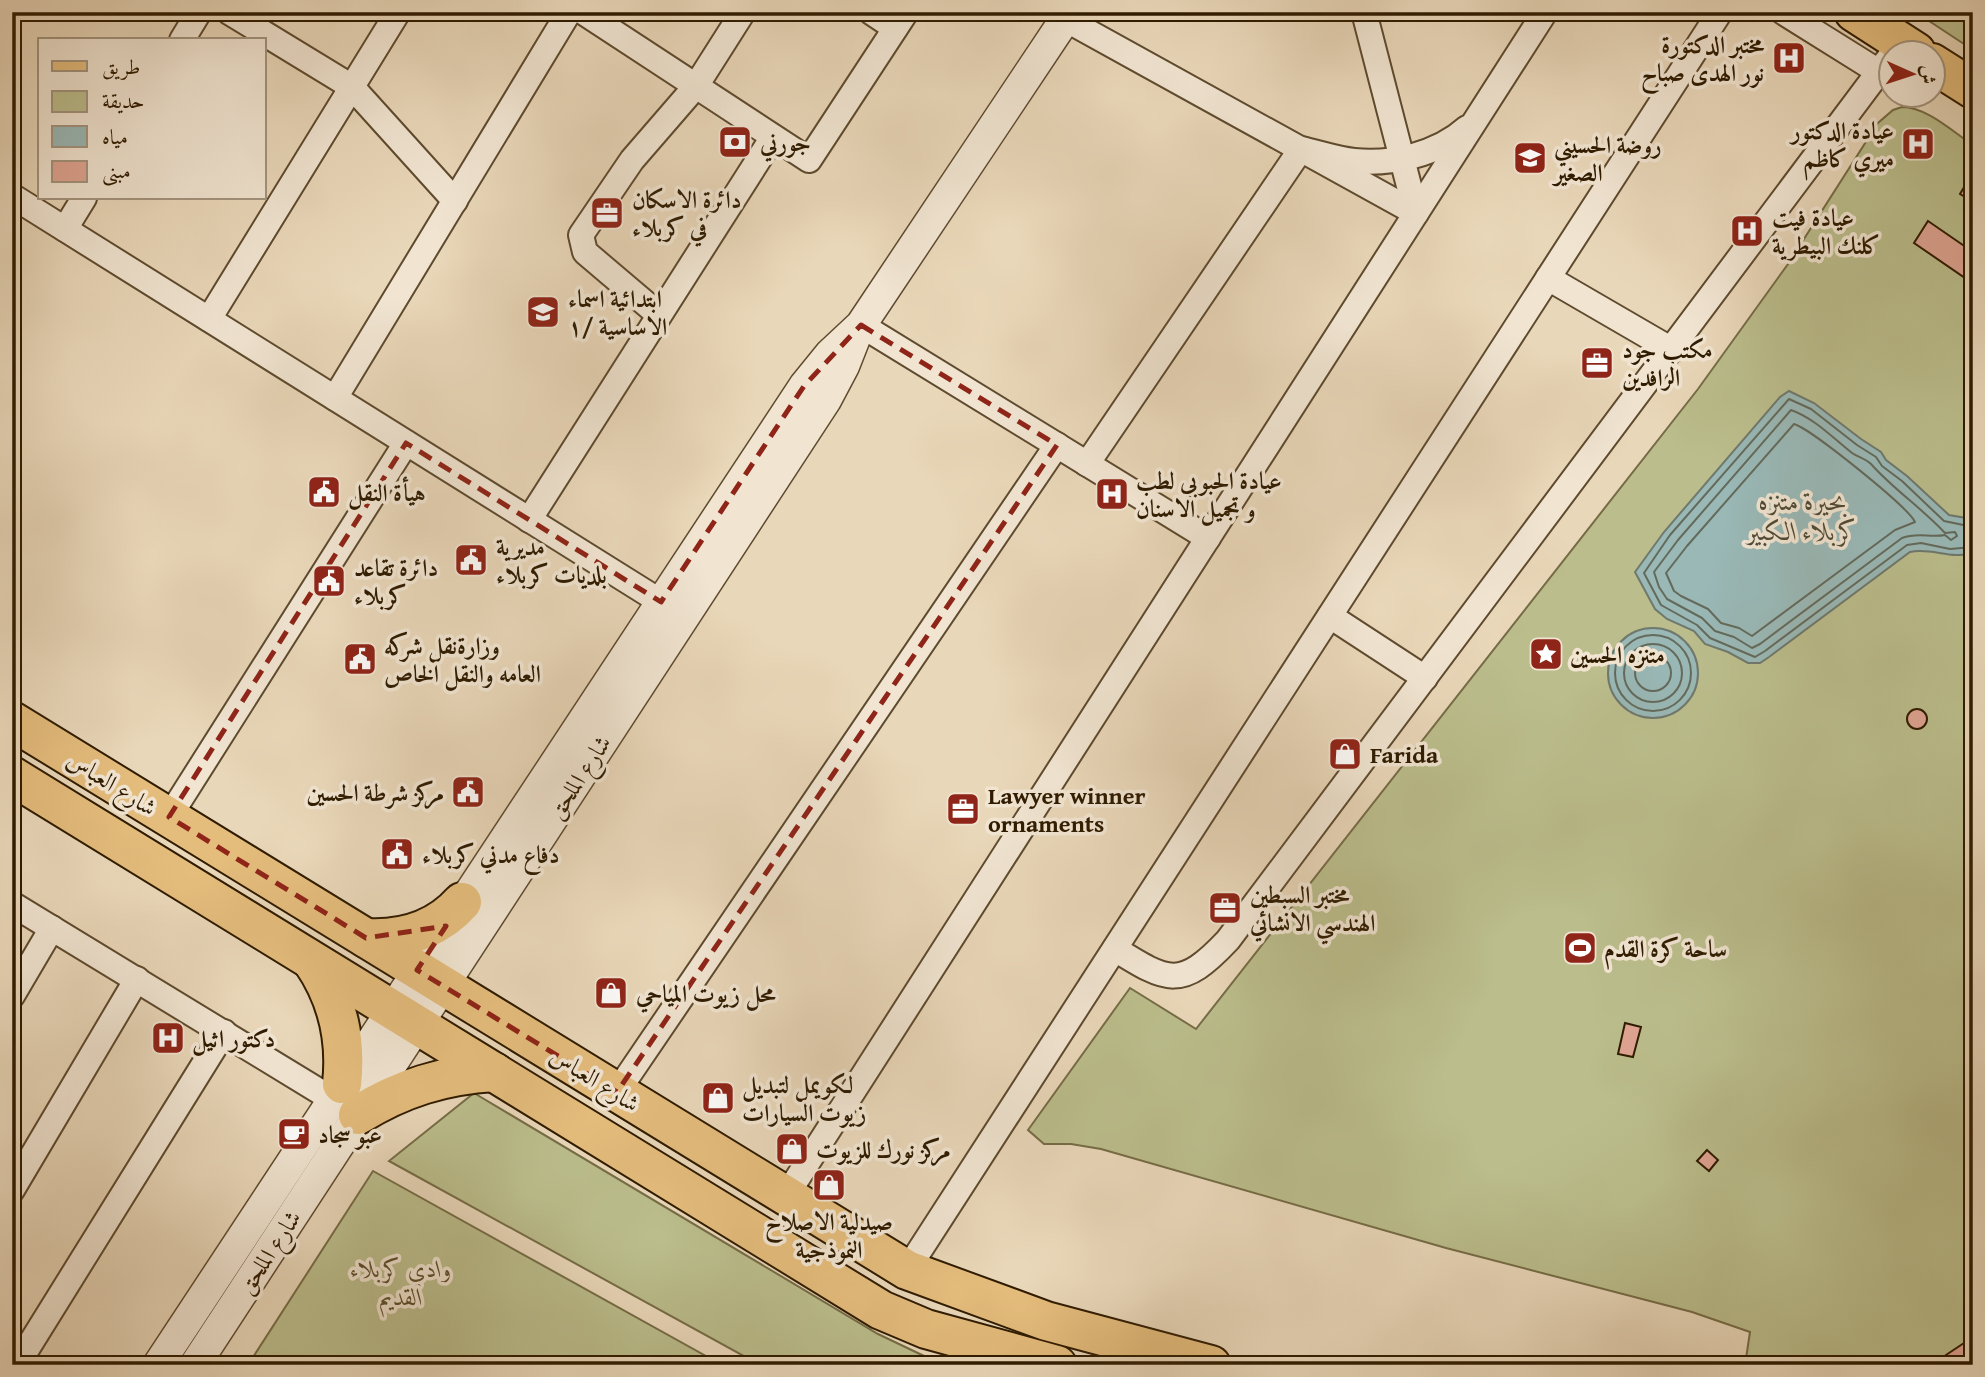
<svg xmlns="http://www.w3.org/2000/svg" width="1985" height="1377" font-family="'Gentium Book Plus',Amiri,serif">
	<style>
		.green { fill: #bbbd8c; stroke: #756c46; stroke-width: 2 }
		.water { fill: #99b8b6; stroke: #6f796d; stroke-width: 2 }
		.lines { fill: none; stroke-linecap: round; stroke-linejoin: round }
		.shore { stroke: #646a5b; stroke-width: 2 }
		.building { fill: #dfa492; stroke: #2f1b00; stroke-width: 2 }
		.minor-casing { stroke: #5e4a2e; stroke-width: 28 }
		.tertiary-casing { stroke: #5e4a2e; stroke-width: 33 }
		.primary-casing { stroke: #2f1b00; stroke-width: 42 }
		.minor { stroke: #f1e5d2; stroke-width: 24 }
		.tertiary { stroke: #f1e5d2; stroke-width: 30 }
		.primary { stroke: #e4bc7c; stroke-width: 38 }
		.marked { fill: none; stroke: #8f2418; stroke-width: 5; stroke-dasharray: 14 9; stroke-linejoin: round }
		.labels { text-anchor: middle; dominant-baseline: central; stroke-width: 7; stroke-linejoin: round; paint-order: stroke }
		.poi-label { font-size: 24px; font-weight: bold; fill: #2f1b00; stroke: #f1e5d2; text-anchor: start }
		.street-label { font-size: 24px; fill: #2f1b00; stroke: #f1e5d2 }
		.park-label { font-size: 24px; font-style: italic; fill: #594c2a; stroke: #f1e5d2 }
		.water-label { font-size: 26px; font-style: italic; fill: #4f4a37; stroke: #f1e5d2 }
	</style>
	<rect width="100%" height="100%" fill="#e9d7b9"/>
	<filter id="stains"><feTurbulence type="fractalNoise" baseFrequency=".00286" numOctaves="4"/><feColorMatrix values="0 0 0 0 .2 0 0 0 0 .09 0 0 0 0 .02 0 0 0 .5 -.17"/></filter>
	<radialGradient id="worn" r=".72"><stop offset=".6" stop-color="#630" stop-opacity="0"/><stop offset="1" stop-color="#630" stop-opacity=".3"/></radialGradient>
	<!-- green -->
	<g class="green">
		<path d="M1922 12H1949L1973 28V50L1920 15Z"/>
		<path d="M1902 107C1927 107 1953 132 1973 145V1365H1745L1750 1332 1692 1312 1446 1248 1101 1149 1071 1144H1044L1028 1130 1130 988 1196 1029 1698 389 1788 264 1878 123 1893 110Z"/>
		<path d="M474 1093 878 1334 943 1365H760L389 1161Z"/>
		<path d="M373 1171 722 1365H248Z"/>
	</g>
	<!-- water -->
	<g class="water">
		<path d="M1789 391 1814 403 1861 439 1881 452 1886 460 1907 476 1949 515 1966 518 1971 521 1973 553C1951 560 1931 547 1910 552L1769 657 1760 663H1748L1728 652 1705 644 1694 631 1667 619 1655 609 1635 572 1664 532 1780 397Z"/>
		<circle cx="1653" cy="673" r="45"/>
	</g>
	<g class="lines">
		<!-- shore -->
		<g class="shore">
			<path d="M1791 410C1814 418 1833 438 1852 453 1858 457 1866 459 1871 464 1893 489 1923 509 1945 533L1955 532 1957 536 1951 540 1945 535C1930 538 1918 532 1902 538L1760 644 1752 648 1734 637 1715 631 1702 618 1667 599 1659 587 1654 572 1678 540Z"/>
			<path d="M1794 424C1810 428 1908 507 1915 522L1895 530 1752 636 1739 628 1721 623 1708 609 1681 596 1674 591 1666 573 1687 546Z"/>
			<path d="M1973 527 1944 521 1902 481 1882 466 1876 457 1857 445 1811 409 1789 399 1670 535 1644 573 1661 605 1697 625 1710 638 1755 657 1765 651 1907 545 1921 543 1950 549 1973 547"/>
			<circle cx="1653" cy="673" r="38"/>
			<circle cx="1653" cy="673" r="29"/>
			<circle cx="1653" cy="673" r="18"/>
		</g>
	</g>
	<!-- building -->
	<g class="building">
		<path d="M1972 174H1973V202L1960 194Z"/>
		<path d="M1928 221 1973 252V273L1968 280 1914 243Z"/>
		<circle cx="1917" cy="719" r="10"/>
		<path d="M1625 1023 1641 1027 1633 1057 1618 1054Z"/>
		<path d="M1707 1150 1718 1160 1709 1171 1697 1161Z"/>
		<path d="M1973 1337V1363L1952 1365 1946 1355Z"/>
	</g>
	<g class="lines">
		<defs>
			<g id="minor">
				<path d="M229 12 352 87 455 201"/>
				<path d="M583 12 809 160 906 12"/>
				<path d="M871 12 895 28"/>
				<path d="M1364 12 1416 213"/>
				<path d="M1783 12 1879 72"/>
				<path d="M1065 19 1416 213"/>
				<path d="M182 40 199 12"/>
				<path d="M12 196 661 602"/>
				<path d="M65 229 84 198"/>
				<path d="M1548 278 1672 350"/>
				<path d="M658 314 585 252 581 235 632 160 696 86 743 12"/>
				<path d="M209 319 398 12"/>
				<path d="M861 325 1208 538"/>
				<path d="M335 398 569 12"/>
				<path d="M1087 464 1301 149C1319 153 1336 159 1354 161 1392 165 1438 154 1467 128"/>
				<path d="M529 520 773 137"/>
				<path d="M1330 616 1425 678"/>
				<path d="M169 817 406 443"/>
				<path d="M12 904 332 1099"/>
				<path d="M1115 949C1168 982 1181 990 1228 940L1890 57"/>
				<path d="M12 996 52 928"/>
				<path d="M617 1092 1057 445"/>
				<path d="M12 1190 137 979"/>
				<path d="M786 1196 1545 12"/>
				<path d="M907 1270 1720 12"/>
				<path d="M17 1365 224 1032"/>
			</g>
			<g id="tertiary">
				<path d="M158 1365 804 386 830 354 861 325 1070 12"/>
				<path d="M195 1365 826 400 844 366 855 338"/>
			</g>
			<g id="primary">
				<path d="M1854 12 1916 52"/>
				<path d="M1932 63 1973 89"/>
				<path d="M12 721 907 1270 1046 1321 1211 1365"/>
				<path d="M12 776 881 1310 926 1329 1057 1365"/>
				<path d="M366 938C403 940 437 930 462 902"/>
				<path d="M312 961C338 999 347 1039 342 1084"/>
				<path d="M358 1115C401 1088 444 1075 494 1072"/>
			</g>
		</defs>
		<!-- minor casing -->
		<use href="#minor" class="minor-casing"/>
		<!-- tertiary casing -->
		<use href="#tertiary" class="tertiary-casing"/>
		<!-- primary casing -->
		<use href="#primary" class="primary-casing"/>
		<!-- minor -->
		<use href="#minor" class="minor"/>
		<!-- tertiary -->
		<use href="#tertiary" class="tertiary"/>
		<!-- primary -->
		<use href="#primary" class="primary"/>
	</g>
	<!-- marked area -->
	<path class="marked" d="M861 325 1057 445 617 1092 417 970 446 926 366 938 169 817 406 443 661 602 804 386Z"/>
	<!-- icons -->
	<defs>
		<symbol id="hospital-square" viewBox="-11 -11 22 22"><rect x="-9" y="-9" width="18" height="18" rx="4" fill="#8f2418" stroke="#f1e5d2"/><path d="M-5-5h3v3.5h4V-5h3V5h-3V1.5h-4V5h-3Z" fill="#fff"/></symbol>
		<symbol id="bank-square" viewBox="-11 -11 22 22"><rect x="-9" y="-9" width="18" height="18" rx="4" fill="#8f2418" stroke="#f1e5d2"/><path d="M-6-4H6V4H-6ZM0-2.3a2.3 2.3 0 1 0 0 4.6a2.3 2.3 0 1 0 0-4.6Z" fill="#fff"/></symbol>
		<symbol id="school-square" viewBox="-11 -11 22 22"><rect x="-9" y="-9" width="18" height="18" rx="4" fill="#8f2418" stroke="#f1e5d2"/><path d="M0-5L7-2L0 1L-7-2ZM-4 1L0 2.5L4 1V4Q0 6-4 4Z" fill="#fff"/></symbol>
		<symbol id="office-square" viewBox="-11 -11 22 22"><rect x="-9" y="-9" width="18" height="18" rx="4" fill="#8f2418" stroke="#f1e5d2"/><path d="M-6-3h4V-5.5h4V-3h4V5H-6ZM-1-4.5V-3h2v-1.5ZM-6 0V1H6V0Z" fill="#fff"/></symbol>
		<symbol id="civic-square" viewBox="-11 -11 22 22"><rect x="-9" y="-9" width="18" height="18" rx="4" fill="#8f2418" stroke="#f1e5d2"/><path d="M-.6-6.5H3V-4.5H.6V-3L4-1V1h2V6H-6V1h2V-1L-.6-3ZM-1.2 2.5V6h2.4V2.5Z" fill="#fff"/></symbol>
		<symbol id="sight-square" viewBox="-11 -11 22 22"><rect x="-9" y="-9" width="18" height="18" rx="4" fill="#8f2418" stroke="#f1e5d2"/><path d="M0-6L1.8-2.2L6-1.7L2.9 1.2L3.7 5.4L0 3.3L-3.7 5.4L-2.9 1.2L-6-1.7L-1.8-2.2Z" fill="#fff"/></symbol>
		<symbol id="shop-square" viewBox="-11 -11 22 22"><rect x="-9" y="-9" width="18" height="18" rx="4" fill="#8f2418" stroke="#f1e5d2"/><path d="M-5-2.5h2.3a2.7 3.5 0 0 1 5.4 0H5L5.5 6h-11ZM-1.5-2.5h3a1.5 2.3 0 0 0-3 0Z" fill="#fff"/></symbol>
		<symbol id="stadium-square" viewBox="-11 -11 22 22"><rect x="-9" y="-9" width="18" height="18" rx="4" fill="#8f2418" stroke="#f1e5d2"/><path d="M0-5a6.5 5 0 1 0 0 10a6.5 5 0 1 0 0-10ZM-3.5-1.8h7v3.6h-7Z" fill="#fff"/></symbol>
		<symbol id="cafe-square" viewBox="-11 -11 22 22"><rect x="-9" y="-9" width="18" height="18" rx="4" fill="#8f2418" stroke="#f1e5d2"/><path d="M-5.5-4.5H6V0H3Q3 3.5 0 3.5H-2.5Q-5.5 3.5-5.5 0ZM3-3.2v2h1.7v-2ZM-6 4.5H4V6H-6Z" fill="#fff"/></symbol>
	</defs>
	<g fill-rule="evenodd">
		<use href="#hospital-square" x="1770" y="39" width="38" height="38"/>
		<use href="#bank-square" x="716" y="123" width="38" height="38"/>
		<use href="#hospital-square" x="1899" y="125" width="38" height="38"/>
		<use href="#school-square" x="1511" y="139" width="38" height="38"/>
		<use href="#office-square" x="588" y="194" width="38" height="38"/>
		<use href="#hospital-square" x="1728" y="212" width="38" height="38"/>
		<use href="#school-square" x="524" y="293" width="38" height="38"/>
		<use href="#office-square" x="1578" y="344" width="38" height="38"/>
		<use href="#civic-square" x="305" y="473" width="38" height="38"/>
		<use href="#hospital-square" x="1093" y="475" width="38" height="38"/>
		<use href="#civic-square" x="452" y="541" width="38" height="38"/>
		<use href="#civic-square" x="310" y="562" width="38" height="38"/>
		<use href="#sight-square" x="1527" y="635" width="38" height="38"/>
		<use href="#civic-square" x="341" y="640" width="38" height="38"/>
		<use href="#shop-square" x="1326" y="735" width="38" height="38"/>
		<use href="#civic-square" x="449" y="773" width="38" height="38"/>
		<use href="#office-square" x="944" y="790" width="38" height="38"/>
		<use href="#civic-square" x="378" y="835" width="38" height="38"/>
		<use href="#office-square" x="1206" y="889" width="38" height="38"/>
		<use href="#stadium-square" x="1561" y="929" width="38" height="38"/>
		<use href="#shop-square" x="592" y="974" width="38" height="38"/>
		<use href="#hospital-square" x="149" y="1019" width="38" height="38"/>
		<use href="#shop-square" x="699" y="1079" width="38" height="38"/>
		<use href="#cafe-square" x="275" y="1115" width="38" height="38"/>
		<use href="#shop-square" x="773" y="1130" width="38" height="38"/>
		<use href="#shop-square" x="810" y="1166" width="38" height="38"/>
	</g>
	<g class="labels">
		<!-- poi labels -->
		<g class="poi-label">
			<text x="1764" y="44" text-anchor="end">مختبر الدكتورة<tspan x="1764" dy="28">نور الهدى صباح</tspan></text>
			<text x="1894" y="130" text-anchor="end">عيادة الدكتور<tspan x="1894" dy="28">ميري كاظم</tspan></text>
			<text x="760" y="142">جورني</text>
			<text x="1554" y="144">روضة الحسيني<tspan x="1554" dy="28">الصغير</tspan></text>
			<text x="632" y="199">دائرة الاسكان<tspan x="632" dy="28">في كربلاء</tspan></text>
			<text x="1772" y="217">عيادة فيت<tspan x="1772" dy="28">كلنك البيطرية</tspan></text>
			<text x="568" y="298">ابتدائية اسماء<tspan x="568" dy="28">الاساسية /١</tspan></text>
			<text x="1622" y="349">مكتب جود<tspan x="1622" dy="28">الرافدين</tspan></text>
			<text x="1136" y="480">عيادة الحبوبي لطب<tspan x="1136" dy="28">و تجميل الاسنان</tspan></text>
			<text x="348" y="492">هيأة النقل</text>
			<text x="496" y="546">مديرية<tspan x="496" dy="28">بلديات كربلاء</tspan></text>
			<text x="354" y="567">دائرة تقاعد<tspan x="354" dy="28">كربلاء</tspan></text>
			<text x="384" y="645">وزارةنقل شركه<tspan x="384" dy="28">العامه والنقل الخاص</tspan></text>
			<text x="1570" y="654">متنزه الحسين</text>
			<text x="1370" y="754">Farida</text>
			<text x="444" y="792" text-anchor="end">مركز شرطة الحسين</text>
			<text x="988" y="795">Lawyer winner<tspan x="988" dy="28">ornaments</tspan></text>
			<text x="422" y="854">دفاع مدني كربلاء</text>
			<text x="1250" y="894">مختبر السبطين<tspan x="1250" dy="28">الهندسي الانشائي</tspan></text>
			<text x="1604" y="948">ساحة كرة القدم</text>
			<text x="636" y="993">محل زيوت المياحي</text>
			<text x="192" y="1038">دكتور اثيل</text>
			<text x="742" y="1084">لكويمل لتبديل<tspan x="742" dy="28">زيوت السيارات</tspan></text>
			<text x="318" y="1134">عبو سجاد</text>
			<text x="816" y="1149">مركز نورك للزيوت</text>
			<text x="829" y="1221" text-anchor="middle">صيدلية الاصلاح<tspan x="829" dy="28">النموذجية</tspan></text>
		</g>
		<!-- street labels -->
		<g class="street-label">
			<text transform="translate(579 777) rotate(-57)">شارع الملحق</text>
			<text transform="translate(112 783) rotate(32)">شارع العباس</text>
			<text transform="translate(595 1079) rotate(32)">شارع العباس</text>
			<text transform="translate(269 1252) rotate(-57)">شارع الملحق</text>
		</g>
		<!-- park labels -->
		<g class="park-label">
			<text x="401" y="1268">وادي كربلاء<tspan x="401" dy="28">القديم</tspan></text>
		</g>
		<!-- water labels -->
		<g class="water-label">
			<text x="1803" y="500">بحيرة متنزه<tspan x="1803" dy="30">كربلاء الكبير</tspan></text>
		</g>
	</g>
	<!-- margin -->
	<rect width="1985" height="1377" fill="none" stroke="#e9d7b9" stroke-width="42"/>
	<rect x="14" y="14" width="1957" height="1349" fill="none" stroke="#2f1b00" stroke-width="3.5"/>
	<rect x="21" y="21" width="1943" height="1335" fill="none" stroke="#2f1b00" stroke-width="2"/>
	<!-- legend -->
	<rect x="38" y="38" width="228" height="161" fill="#f1e5d2" stroke="#a3947e" stroke-width="2"/>
	<rect x="52" y="61" width="35" height="10" fill="#e4bc7c" stroke="#a3947e" stroke-width="2"/>
	<text x="102" y="74" font-size="21" fill="#2f1b00">طريق</text>
	<rect x="52" y="91" width="35" height="21" fill="#bbbd8c" stroke="#a3947e" stroke-width="2"/>
	<text x="102" y="108" font-size="21" fill="#2f1b00">حديقة</text>
	<rect x="52" y="126" width="35" height="21" fill="#99b8b6" stroke="#a3947e" stroke-width="2"/>
	<text x="102" y="144" font-size="21" fill="#2f1b00">مياه</text>
	<rect x="52" y="161" width="35" height="21" fill="#dfa492" stroke="#a3947e" stroke-width="2"/>
	<text x="102" y="178" font-size="21" fill="#2f1b00">مبنى</text>
	<!-- north arrow -->
	<g transform="translate(1912 74) rotate(93)"><circle r="33" fill="#f1e5d2" stroke="#a3947e" stroke-width="2"/>
	<path d="M0-5L12 26L0 18L-12 26Z" fill="#8f2418"/>
	<text y="-10" font-size="19" font-weight="bold" text-anchor="middle" fill="#2f1b00">ش</text>
	</g>
	<rect width="100%" height="100%" filter="url(#stains)"/>
	<rect width="100%" height="100%" fill="url(#worn)"/>
</svg>
